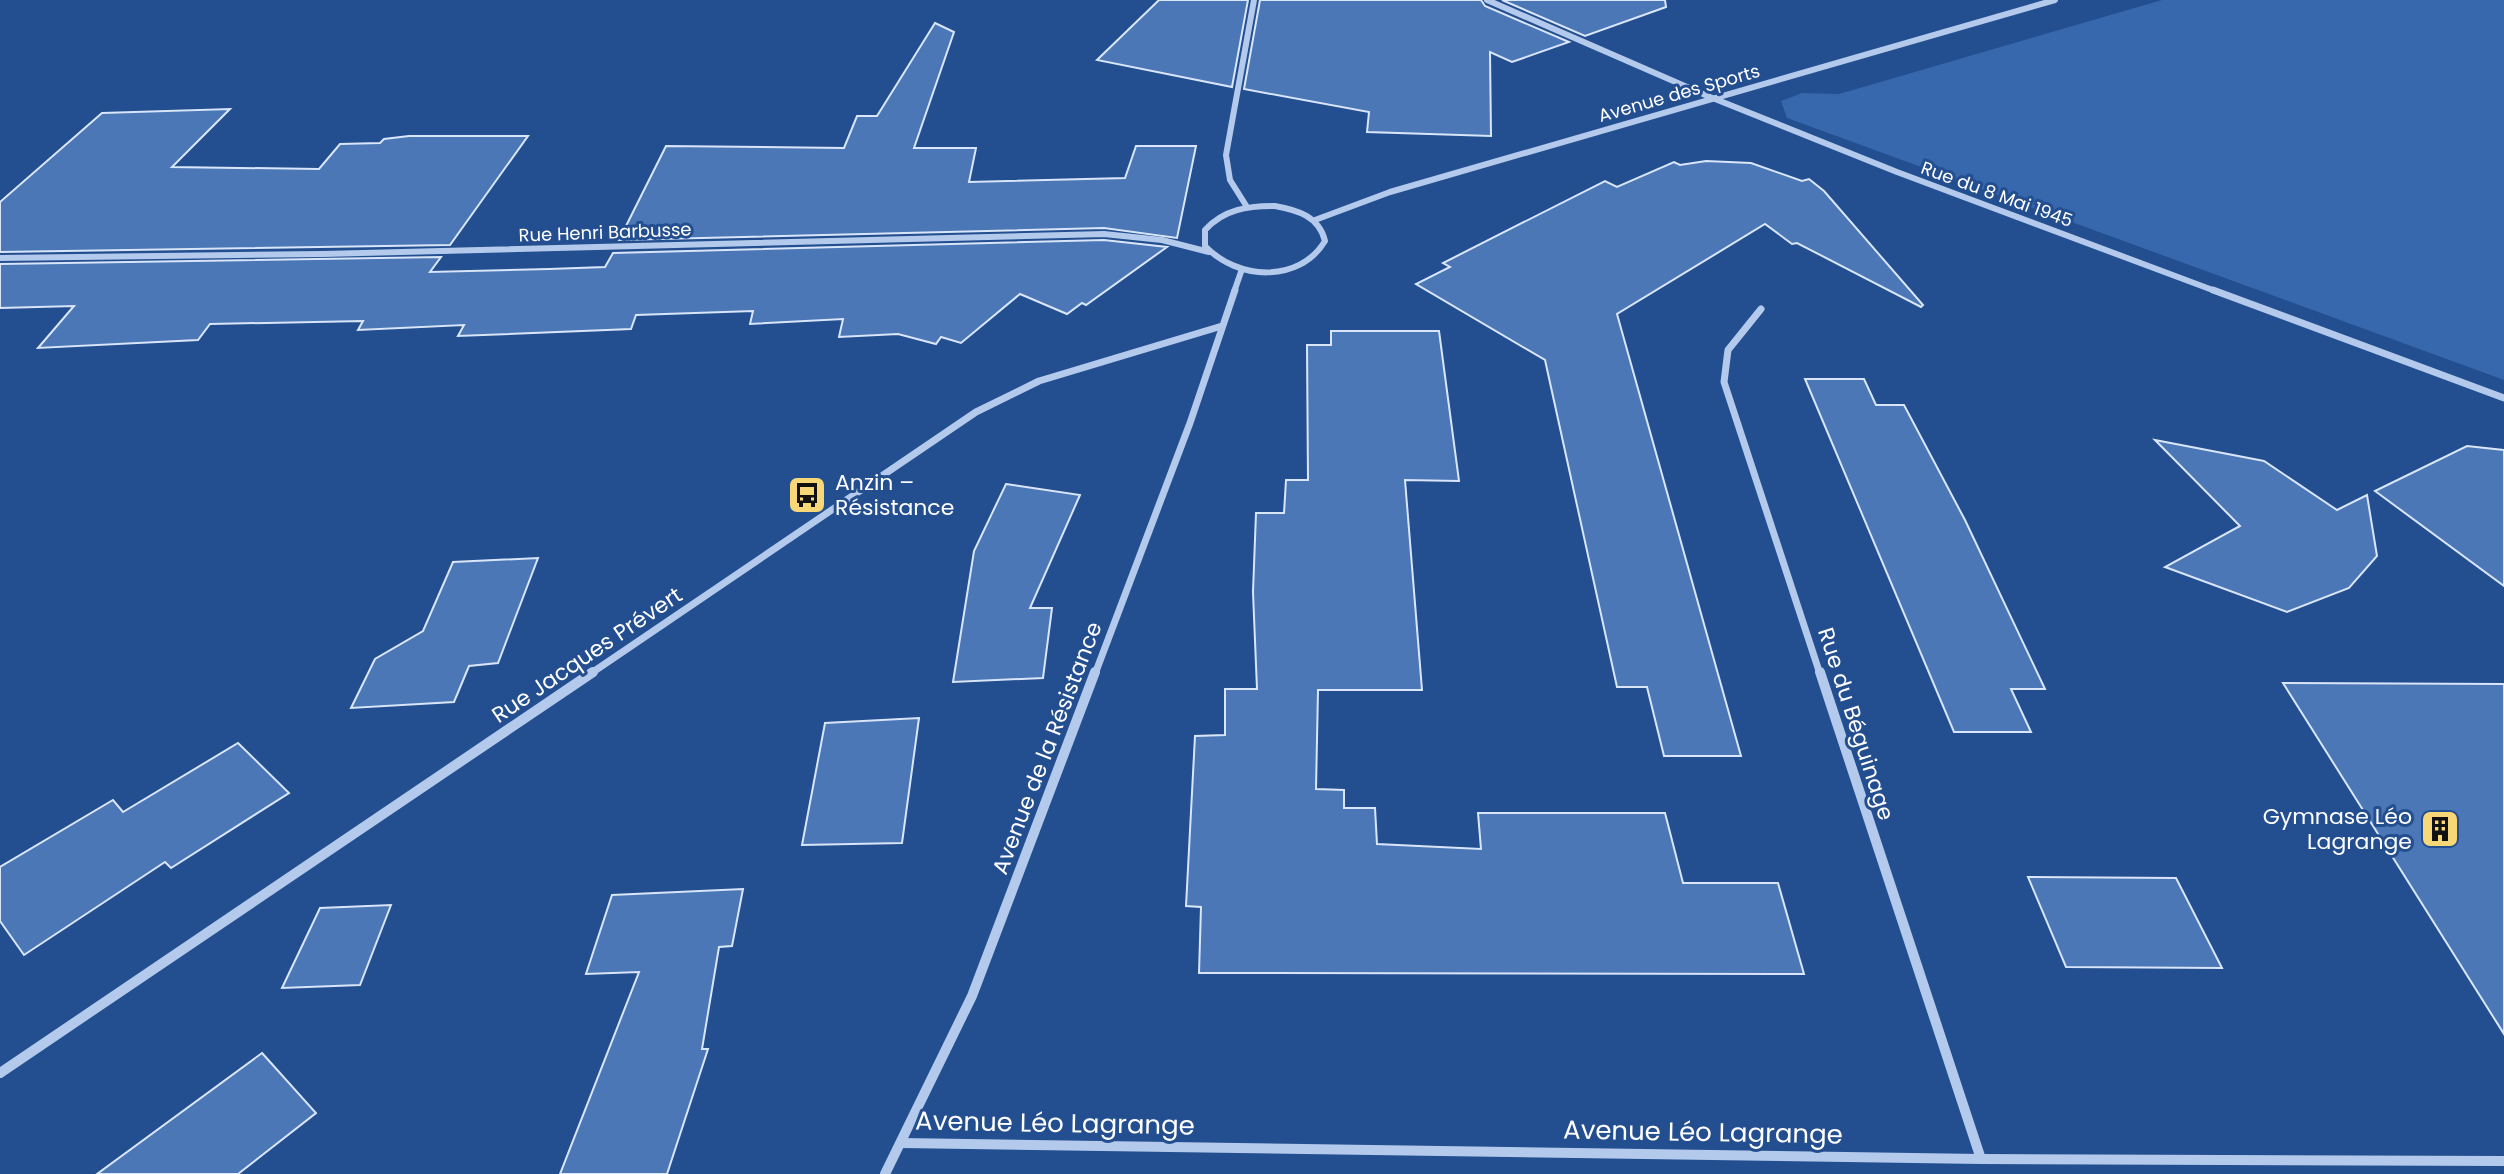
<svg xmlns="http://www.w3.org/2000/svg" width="2504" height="1174" font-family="Poppins,sans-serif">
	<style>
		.green { fill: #3767ac }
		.building { fill: #4b77b6; stroke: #d9e6f9; stroke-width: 2 }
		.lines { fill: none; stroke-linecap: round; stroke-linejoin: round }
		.minor-far2 { stroke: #b3caec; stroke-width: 6 }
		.minor-far1 { stroke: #b3caec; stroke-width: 7 }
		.minor { stroke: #b3caec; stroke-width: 10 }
		.labels { text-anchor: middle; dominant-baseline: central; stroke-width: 6; stroke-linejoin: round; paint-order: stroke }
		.far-street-label { font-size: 18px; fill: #fff; stroke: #234e8f }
		.poi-label { font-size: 22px; fill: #fff; stroke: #234e8f; text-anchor: start }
		.street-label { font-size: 22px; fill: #fff; stroke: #234e8f }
		.near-street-label { font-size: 26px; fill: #fff; stroke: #234e8f }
	</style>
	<rect width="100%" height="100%" fill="#234e8f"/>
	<!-- green -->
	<path class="green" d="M2162 0H2504V380L1787 118 1781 101 1802 93 1839 94Z"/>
	<!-- building -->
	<g class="building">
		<path d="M1159 0H1248L1232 87 1097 60Z"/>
		<path d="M1260 0H1481L1485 6 1569 42 1512 62 1490 52 1491 136 1367 132 1369 112 1244 89Z"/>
		<path d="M1502 0H1665L1666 7 1585 36Z"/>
		<path d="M935 23 954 32 914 148H976L969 182 1125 178 1136 146H1196L1177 238 1104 228 619 240 666 146 844 148 857 116H877Z"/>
		<path d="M230 109 172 167 319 169 340 144 380 143 384 139 409 136H528L450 245 0 252V202L102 113Z"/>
		<path d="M1706 161 1751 163 1802 181 1809 179 1824 191 1923 305 1921 307 1797 243 1792 244 1765 224 1617 314 1741 756H1664L1647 687H1617L1545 360 1416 284 1450 267 1443 263 1605 181 1617 187 1674 162 1680 165Z"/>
		<path d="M1104 240 1167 247 1086 305 1082 303 1067 314 1020 294 961 343 941 337 936 344 898 334 839 337 843 319 750 324 753 311 636 315 631 329 458 336 464 325 358 330 363 321 210 324 198 340 38 348 74 306 0 308V264L441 257 430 272 549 269 605 267 613 253Z"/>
		<path d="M1331 331H1439L1459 481 1405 480 1422 690H1318L1316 789 1344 790V808H1375L1377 844 1481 849 1478 813H1665L1683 883H1778L1804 974 1199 973 1201 907 1186 906 1195 736 1225 735V689H1257L1253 592 1256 513H1284L1286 480H1308L1307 345H1331Z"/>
		<path d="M1805 379H1864L1876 405H1904L1965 520 2045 689H2011L2031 732H1954Z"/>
		<path d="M2155 440 2264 461 2337 510 2367 495 2377 556 2349 588 2287 612 2165 567 2240 526Z"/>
		<path d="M2467 446 2504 450V586L2375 491Z"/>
		<path d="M1006 484 1080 495 1030 608H1052L1043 678 953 682 974 551Z"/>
		<path d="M538 558 498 663 469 666 454 702 351 708 375 659 423 631 453 562Z"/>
		<path d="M2283 683 2504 684V1034Z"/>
		<path d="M919 718 902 843 802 845 825 723Z"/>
		<path d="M238 743 289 793 171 868 165 862 24 955 0 921V867L113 800 123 812Z"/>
		<path d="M2028 877 2176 878 2222 968 2066 967Z"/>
		<path d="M743 889 732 946 719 947 702 1049H708L667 1174H560L639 972 586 974 612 895Z"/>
		<path d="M391 905 360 985 282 988 320 908Z"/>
		<path d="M262 1053 316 1113 238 1174H97Z"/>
	</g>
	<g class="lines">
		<!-- minor-far2 -->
		<g class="minor-far2">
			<path d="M1487 0 1710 97 1897 172 2218 292"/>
			<path d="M1275 206C1297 210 1319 216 1325 241 1299 284 1237 280 1205 246V230C1224 209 1248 206 1275 206Z"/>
			<path d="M1247 207 1230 180 1226 155 1254 0"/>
			<path d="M1315 220 1390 192 2055 0"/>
			<path d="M0 258 323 254 1104 234 1162 240 1209 252"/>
			<path d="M1234 292 1242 269"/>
		</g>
		<!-- minor-far1 -->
		<g class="minor-far1">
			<path d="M2213 290 2504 398"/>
			<path d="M1761 309 1728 350 1724 382 1820 674"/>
			<path d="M590 674 976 412 1039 381 1222 326"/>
			<path d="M1095 674 1190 423 1235 290"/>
		</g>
		<!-- minor -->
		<g class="minor">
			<path d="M1820 672 1981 1159"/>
			<path d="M0 1073 593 672"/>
			<path d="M901 1143 1981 1159 2504 1161"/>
			<path d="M885 1174 972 996 1095 672"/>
		</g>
	</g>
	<!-- icons -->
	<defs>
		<symbol id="bus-square" viewBox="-11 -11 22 22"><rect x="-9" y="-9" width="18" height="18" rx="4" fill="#f7d776" stroke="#234e8f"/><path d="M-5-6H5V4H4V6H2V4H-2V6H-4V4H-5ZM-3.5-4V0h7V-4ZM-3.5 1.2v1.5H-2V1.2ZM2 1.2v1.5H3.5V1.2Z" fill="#111"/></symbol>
		<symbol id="building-square" viewBox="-11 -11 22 22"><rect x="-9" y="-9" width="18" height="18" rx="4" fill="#f7d776" stroke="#234e8f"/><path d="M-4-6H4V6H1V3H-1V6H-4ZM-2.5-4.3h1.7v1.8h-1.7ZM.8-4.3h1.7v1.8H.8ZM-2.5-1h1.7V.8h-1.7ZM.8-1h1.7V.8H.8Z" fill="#111"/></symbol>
	</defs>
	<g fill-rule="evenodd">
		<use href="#bus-square" x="785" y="473" width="44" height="44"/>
		<use href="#building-square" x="2418" y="807" width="44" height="44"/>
	</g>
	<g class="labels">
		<!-- far-street labels -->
		<g class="far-street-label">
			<text transform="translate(1679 93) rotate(-16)">Avenue des Sports</text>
			<text transform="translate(1997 194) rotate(20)">Rue du 8 Mai 1945</text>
			<text transform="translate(605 232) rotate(-2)">Rue Henri Barbusse</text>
		</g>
		<!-- poi labels -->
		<g class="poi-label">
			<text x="835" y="482">Anzin –<tspan x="835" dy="25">Résistance</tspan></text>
			<text x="2412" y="816" text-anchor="end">Gymnase Léo<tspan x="2412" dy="25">Lagrange</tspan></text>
		</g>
		<!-- street labels -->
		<g class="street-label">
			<text transform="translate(587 655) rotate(-34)">Rue Jacques Prévert</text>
			<text transform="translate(1856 724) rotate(72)">Rue du Béguinage</text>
			<text transform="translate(1047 748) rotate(-69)">Avenue de la Résistance</text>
		</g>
		<!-- near-street labels -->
		<g class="near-street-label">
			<text transform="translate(1055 1123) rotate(1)">Avenue Léo Lagrange</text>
			<text transform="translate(1703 1132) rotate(1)">Avenue Léo Lagrange</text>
		</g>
	</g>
</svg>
